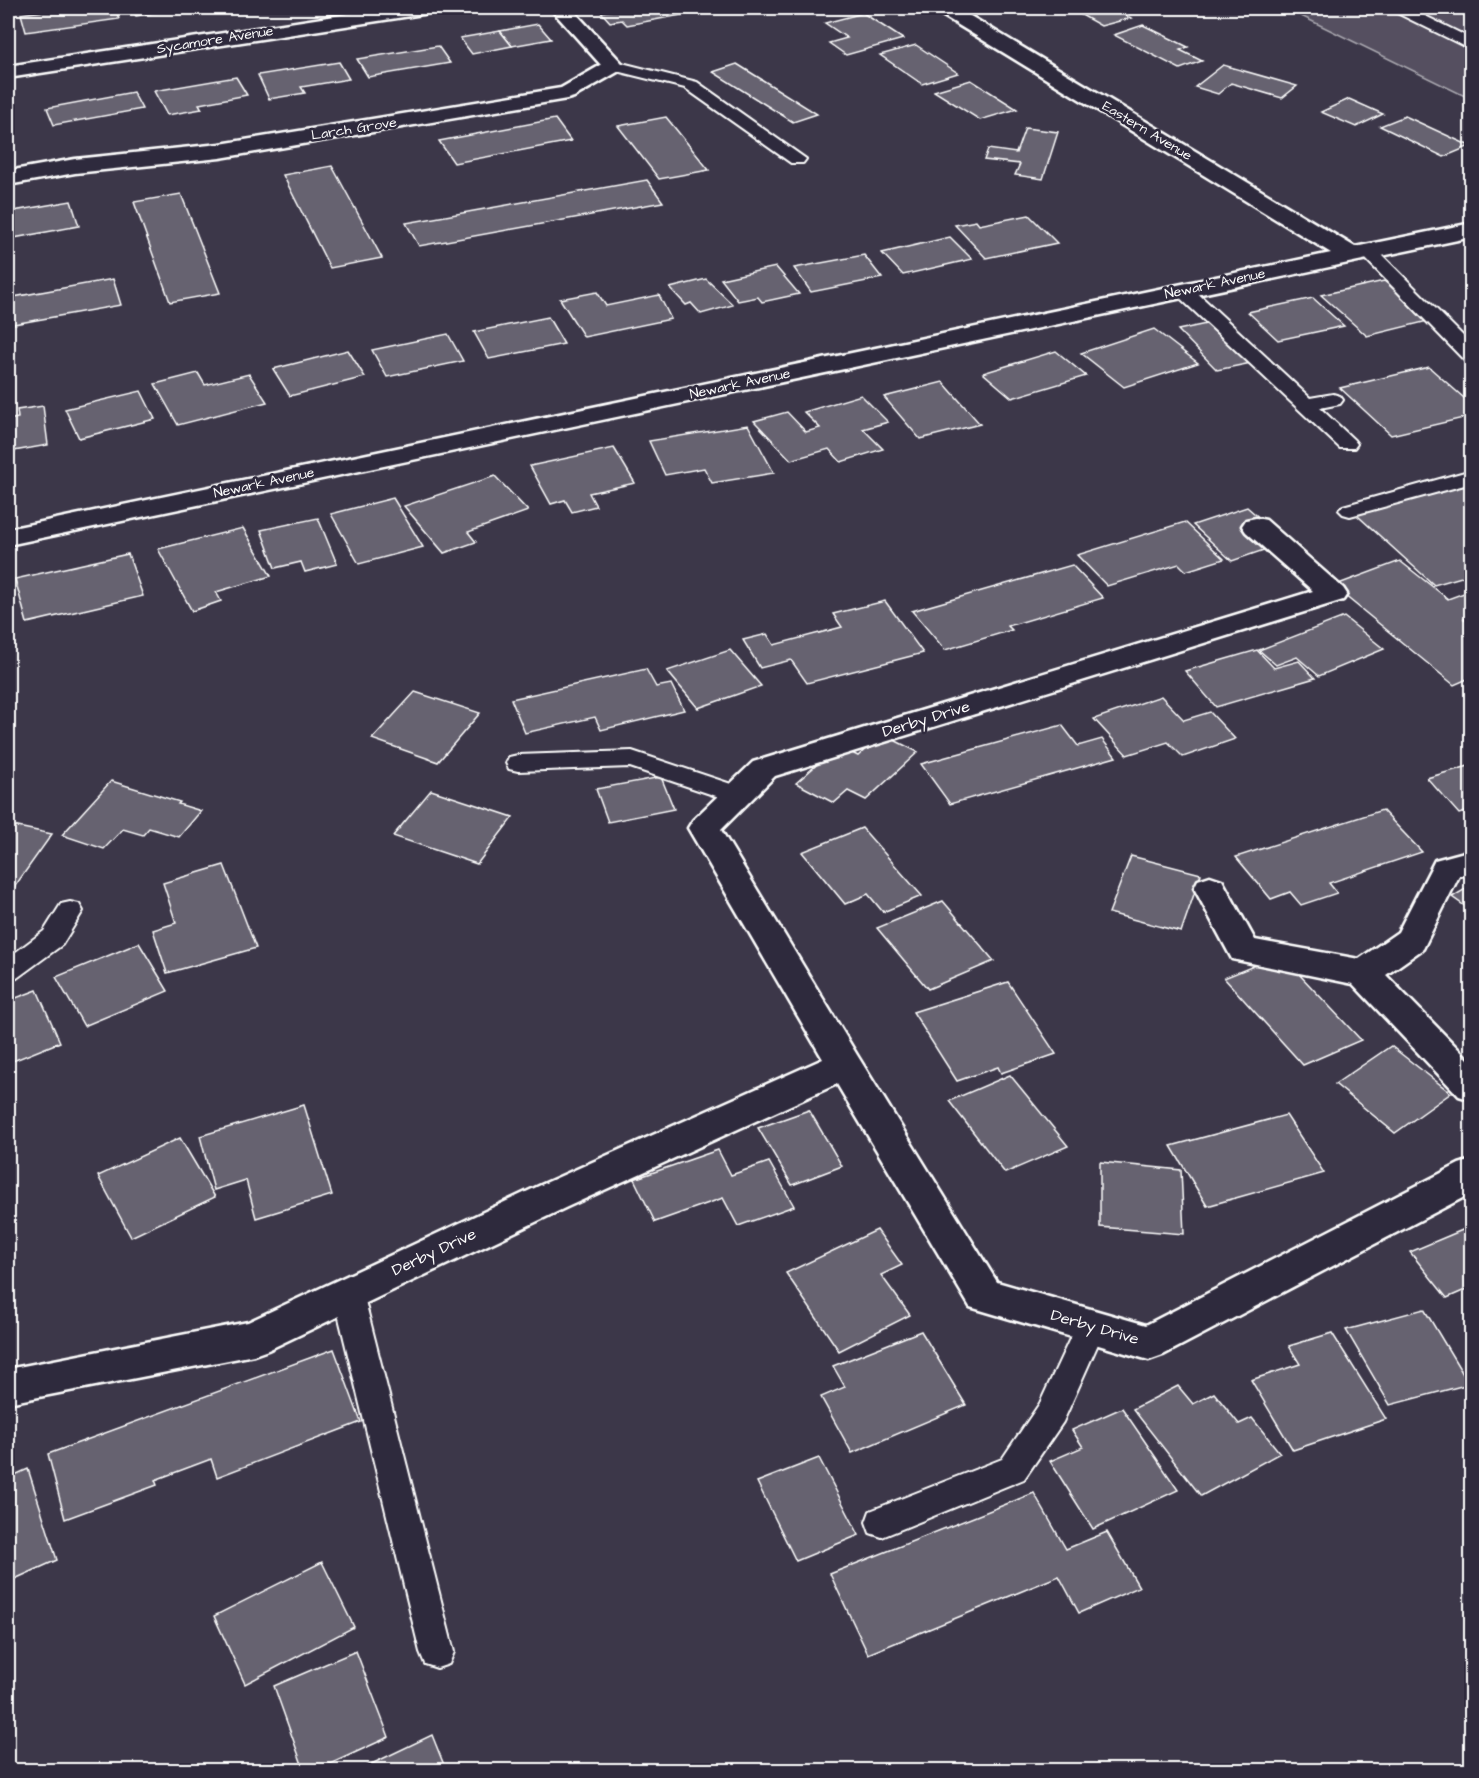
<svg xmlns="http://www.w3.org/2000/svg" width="1479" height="1778" font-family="'Architects Daughter',sans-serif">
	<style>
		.green { fill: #555060; stroke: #aaa8b0; stroke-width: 1.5 }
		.building { fill: #666270; stroke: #fff; stroke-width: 1.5 }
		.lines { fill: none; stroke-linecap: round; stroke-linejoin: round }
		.service-casing { stroke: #fff; stroke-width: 4 }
		.minor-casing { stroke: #fff; stroke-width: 5 }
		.tertiary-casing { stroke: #fff; stroke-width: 5 }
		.service { fill: #2f2a3d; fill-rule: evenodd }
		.minor { fill: #2f2a3d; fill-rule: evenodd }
		.tertiary { fill: #2f2a3d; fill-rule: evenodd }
		.labels { text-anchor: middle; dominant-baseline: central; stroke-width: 5; stroke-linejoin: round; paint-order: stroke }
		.far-street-label { font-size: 14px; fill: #fff; stroke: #2f2a3d }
		.street-label { font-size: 16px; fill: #fff; stroke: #2f2a3d }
	</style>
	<rect width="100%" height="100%" fill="#3c3749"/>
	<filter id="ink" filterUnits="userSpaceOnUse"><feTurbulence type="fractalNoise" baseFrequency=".0167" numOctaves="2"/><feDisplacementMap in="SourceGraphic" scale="12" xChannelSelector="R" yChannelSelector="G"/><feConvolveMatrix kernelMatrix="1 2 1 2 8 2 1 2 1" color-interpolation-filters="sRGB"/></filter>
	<g filter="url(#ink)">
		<!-- green -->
		<path class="green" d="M1285 8H1471V99Z"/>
		<!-- building -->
		<g class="building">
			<path d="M67 8H115L119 19 26 32 21 14Z"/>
			<path d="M130 8H185L136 16Z"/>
			<path d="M627 8H700L703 11 627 25 622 20 610 22 601 12Z"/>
			<path d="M1069 8H1113L1131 18 1101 26Z"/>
			<path d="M863 13 903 39 846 55 829 43 847 38 825 23Z"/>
			<path d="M538 24 551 39 512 46 500 31Z"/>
			<path d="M1143 25 1188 47 1180 50 1202 61 1180 69 1114 35Z"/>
			<path d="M500 31 512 46 472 54 460 38Z"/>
			<path d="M916 45 958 73 922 84 880 55Z"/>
			<path d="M438 46 450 63 368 77 357 59Z"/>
			<path d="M339 62 349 79 301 87 305 93 269 99 258 75Z"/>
			<path d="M737 64 817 114 793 122 713 72Z"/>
			<path d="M1223 65 1297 86 1282 98 1231 83 1218 94 1195 87Z"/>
			<path d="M236 77 247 95 199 104 202 109 167 115 154 91Z"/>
			<path d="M971 80 1017 109 980 120 934 91Z"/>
			<path d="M133 92 142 109 54 125 47 108Z"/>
			<path d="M1349 99 1383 114 1356 127 1321 112Z"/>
			<path d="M1405 116 1470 146 1444 157 1380 126Z"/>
			<path d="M666 117 709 170 659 179 618 126Z"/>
			<path d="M555 119 571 141 454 163 439 141Z"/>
			<path d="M1025 128 1058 132 1043 179 1015 175 1020 164 984 160 988 149 1016 153Z"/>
			<path d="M332 166 382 258 330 268 283 175Z"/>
			<path d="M647 180 663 202 419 246 406 223Z"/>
			<path d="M181 194 220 293 170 302 134 202Z"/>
			<path d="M71 201 79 226 8 239V212Z"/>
			<path d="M1029 215 1057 243 986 258 955 225 976 221 979 225Z"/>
			<path d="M950 237 972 259 903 275 882 253Z"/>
			<path d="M864 255 882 278 811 292 794 268Z"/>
			<path d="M776 267 799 294 762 302 758 297 738 301 721 279Z"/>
			<path d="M113 279 121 305 8 325V298Z"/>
			<path d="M706 279 733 305 701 314 691 303 686 305 670 288Z"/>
			<path d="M1384 281 1432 320 1367 336 1321 295Z"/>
			<path d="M597 292 606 306 659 295 671 319 584 337 560 299Z"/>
			<path d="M1313 298 1344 326 1278 340 1248 312Z"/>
			<path d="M548 317 564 344 489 359 474 332Z"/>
			<path d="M1220 321 1261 361 1217 370 1178 330Z"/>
			<path d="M1154 329 1198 363 1124 387 1081 353Z"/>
			<path d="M448 334 463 361 387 377 372 350Z"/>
			<path d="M348 350 365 377 290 396 273 369Z"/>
			<path d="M1056 351 1086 376 1012 398 983 373Z"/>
			<path d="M1429 367 1472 405V416L1391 435 1340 388Z"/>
			<path d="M198 373 205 385 249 374 267 402 178 425 155 384Z"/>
			<path d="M943 382 980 424 920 439 884 397Z"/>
			<path d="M141 391 155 419 79 438 65 409Z"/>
			<path d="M861 395 888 422 863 429 883 449 841 462 829 449 791 460 754 421 787 412 806 432 820 428 804 412Z"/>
			<path d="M43 406 48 445 8 452V420L18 418 17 410Z"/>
			<path d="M748 425 774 473 712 483 704 468 665 475 649 441Z"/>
			<path d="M614 448 635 483 589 493 596 506 572 512 565 500 551 504 530 466Z"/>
			<path d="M1472 471V574L1434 585 1348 507Z"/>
			<path d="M495 476 528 511 468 532 476 542 444 553 404 506Z"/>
			<path d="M393 498 423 547 359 564 331 514Z"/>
			<path d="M1247 507 1287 542 1232 561 1193 525Z"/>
			<path d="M318 518 337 564 305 572 301 562 275 568 261 530Z"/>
			<path d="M1185 522 1224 559 1186 571 1179 564 1107 586 1077 555Z"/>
			<path d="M243 528 271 576 216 592 221 601 192 611 158 549Z"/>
			<path d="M128 554 143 596 27 623 15 579Z"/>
			<path d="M1400 561 1448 599 1472 590V616L1464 619 1472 625V677L1454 685 1333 586Z"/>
			<path d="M1072 565 1103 598 1008 626 1012 630 945 650 912 611Z"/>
			<path d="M885 601 923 653 807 683 791 660 760 668 743 640 767 634 774 645 842 627 833 614Z"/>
			<path d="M1344 617 1384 649 1319 676 1297 657 1276 665 1259 650Z"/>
			<path d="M730 650 761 686 698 708 667 671Z"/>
			<path d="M1257 650 1274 668 1299 661 1315 678 1216 707 1185 671Z"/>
			<path d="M646 669 656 687 671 684 684 710 601 730 595 717 525 733 511 699Z"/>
			<path d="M415 692 480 713 438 762 372 739Z"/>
			<path d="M1161 696 1184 720 1210 712 1235 739 1183 757 1168 742 1127 755 1094 719Z"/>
			<path d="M1062 725 1078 746 1102 739 1116 757 950 804 921 764Z"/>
			<path d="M882 734 918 752 866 800 848 791 834 803 796 783 838 746 858 756Z"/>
			<path d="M1472 765V810L1459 814 1427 778Z"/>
			<path d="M661 777 674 809 608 822 596 789Z"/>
			<path d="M111 781 180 802 178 804 201 811 179 837 149 828 143 835 123 829 104 849 62 835Z"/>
			<path d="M431 790 513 817 477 864 393 836Z"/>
			<path d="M1382 810 1422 852 1329 883 1337 893 1301 905 1290 892 1271 899 1236 857Z"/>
			<path d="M8 825 52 834 8 896Z"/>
			<path d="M862 828 922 896 883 912 868 894 845 904 802 852Z"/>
			<path d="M1131 856 1201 874 1181 932 1109 913Z"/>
			<path d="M224 865 256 948 167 973 153 930 176 923 163 883Z"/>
			<path d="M1472 885V911L1452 897Z"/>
			<path d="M943 901 994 961 928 989 877 928Z"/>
			<path d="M139 943 168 991 84 1026 56 977Z"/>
			<path d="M1281 955 1361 1040 1303 1065 1224 978Z"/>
			<path d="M1008 982 1056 1054 1001 1073 998 1067 957 1081 913 1012Z"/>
			<path d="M37 990 60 1042 8 1063V1001Z"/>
			<path d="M1391 1046 1451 1093 1395 1133 1335 1084Z"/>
			<path d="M1010 1075 1068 1146 1005 1173 949 1101Z"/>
			<path d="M304 1105 332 1195 256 1218 246 1180 214 1190 200 1136Z"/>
			<path d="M809 1110 842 1166 792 1185 758 1128Z"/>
			<path d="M1286 1115 1324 1173 1207 1206 1171 1146Z"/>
			<path d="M180 1138 215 1197 131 1237 98 1176Z"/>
			<path d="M718 1150 731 1175 769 1162 794 1206 738 1226 723 1198 655 1222 634 1179Z"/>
			<path d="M1100 1162 1181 1170 1184 1234 1100 1227Z"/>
			<path d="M1472 1226V1287L1447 1298 1410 1252Z"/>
			<path d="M877 1230 902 1265 881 1275 910 1315 839 1351 786 1273Z"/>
			<path d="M1424 1309 1469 1384 1390 1405 1346 1330Z"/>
			<path d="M921 1331 966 1405 852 1453 821 1397 845 1387 833 1366Z"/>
			<path d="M1332 1333 1386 1419 1293 1450 1251 1380 1300 1364 1289 1346Z"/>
			<path d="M334 1349 361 1422 217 1477 211 1459 155 1480 157 1485 65 1519 48 1454Z"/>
			<path d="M1178 1386 1193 1404 1214 1393 1239 1424 1252 1418 1280 1453 1201 1496 1133 1409Z"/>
			<path d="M1122 1408 1178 1490 1093 1529 1050 1461 1083 1447 1072 1430Z"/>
			<path d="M819 1458 859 1535 796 1561 757 1482Z"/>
			<path d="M28 1469 57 1560 8 1582V1478Z"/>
			<path d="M1034 1493 1066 1549 1107 1532 1139 1587 1079 1613 1059 1576 868 1654 830 1574Z"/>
			<path d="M322 1562 354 1627 245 1684 214 1616Z"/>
			<path d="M356 1651 389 1737 317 1770H304L274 1686Z"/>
			<path d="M432 1735 446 1770H359Z"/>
		</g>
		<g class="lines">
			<defs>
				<g id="service">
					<path d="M1390 8H1409L1472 39V50L1393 11Z"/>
					<path d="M614 61 697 82 806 159 803 163H791L685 88 608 69 606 66Z"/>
					<path d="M1368 246 1374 247 1472 345V363L1465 361 1362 255 1359 251 1362 247Z"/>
					<path d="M1184 285 1191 287 1310 398 1333 394 1340 396 1343 400 1340 404 1320 408 1354 440 1357 444 1354 448H1340L1177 295 1175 291 1177 287Z"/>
					<path d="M1472 470V483L1350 516 1343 514 1339 510 1343 506Z"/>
					<path d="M632 751 746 789 749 795 746 801 737 803 630 767 518 771 509 769 506 763 509 757 518 755Z"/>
					<path d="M70 902 79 904 83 911 62 945 17 978 8 981V958L44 931 61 904Z"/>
					<path d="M348 1280 359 1284 363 1293 454 1652 449 1664 437 1668 425 1664 420 1652 333 1293 337 1284Z"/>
					<path d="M1091 1313 1102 1317 1106 1326 1063 1422 1024 1479 882 1537 870 1533 866 1522 870 1511 1002 1459 1040 1403 1080 1317Z"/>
				</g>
				<g id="minor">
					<path d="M387 8H433L430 12 423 14 8 78V66Z"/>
					<path d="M550 8H571L621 62 624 66 621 70 574 97 567 99 220 158 75 173 8 185V171L75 159 220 144 561 88 601 65Z"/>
					<path d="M1256 518 1266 520 1343 588 1347 594 1343 600 775 776 721 830 857 1055 997 1282 1146 1325 1459 1164 1472 1160V1193L1163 1355 1149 1360 970 1307 837 1084 567 1207 268 1350 254 1355 8 1403V1369L248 1322 541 1185 823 1059 688 828 693 820 753 762 1313 591 1246 532 1242 526 1246 520Z"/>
					<path d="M1472 850V873L1459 876 1423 949 1386 975 1472 1063V1100L1459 1096 1353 984 1232 959 1194 888 1198 880 1210 876 1222 880 1255 940 1359 959 1398 932 1435 860Z"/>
				</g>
				<path id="tertiary" d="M934 8H957L1355 247 1472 223V237L8 545V529L1331 253 937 12Z"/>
			</defs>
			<!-- service casing -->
			<use href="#service" class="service-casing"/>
			<!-- minor casing -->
			<use href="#minor" class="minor-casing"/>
			<!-- tertiary casing -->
			<use href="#tertiary" class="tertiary-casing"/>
			<!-- service -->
			<use href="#service" class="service"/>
			<!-- minor -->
			<use href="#minor" class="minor"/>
			<!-- tertiary -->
			<use href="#tertiary" class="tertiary"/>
		</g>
	</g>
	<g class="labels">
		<!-- far-street labels -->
		<g class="far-street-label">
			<text transform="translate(215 40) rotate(-9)">Sycamore Avenue</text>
			<text transform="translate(354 129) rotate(-9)">Larch Grove</text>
			<text transform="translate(1147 131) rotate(31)">Eastern Avenue</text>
			<text transform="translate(1215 284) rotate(-12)">Newark Avenue</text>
			<text transform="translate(740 384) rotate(-12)">Newark Avenue</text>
			<text transform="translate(264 483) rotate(-12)">Newark Avenue</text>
		</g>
		<!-- street labels -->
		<g class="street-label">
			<text transform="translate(926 719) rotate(-17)">Derby Drive</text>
			<text transform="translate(434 1252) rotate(-25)">Derby Drive</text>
			<text transform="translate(1095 1327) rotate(16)">Derby Drive</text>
		</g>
	</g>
	<!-- margin -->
	<rect width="1479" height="1778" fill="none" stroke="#2f2a3d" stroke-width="30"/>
	<rect x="15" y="15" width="1449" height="1748" fill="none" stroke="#fff" stroke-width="2" filter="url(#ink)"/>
</svg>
